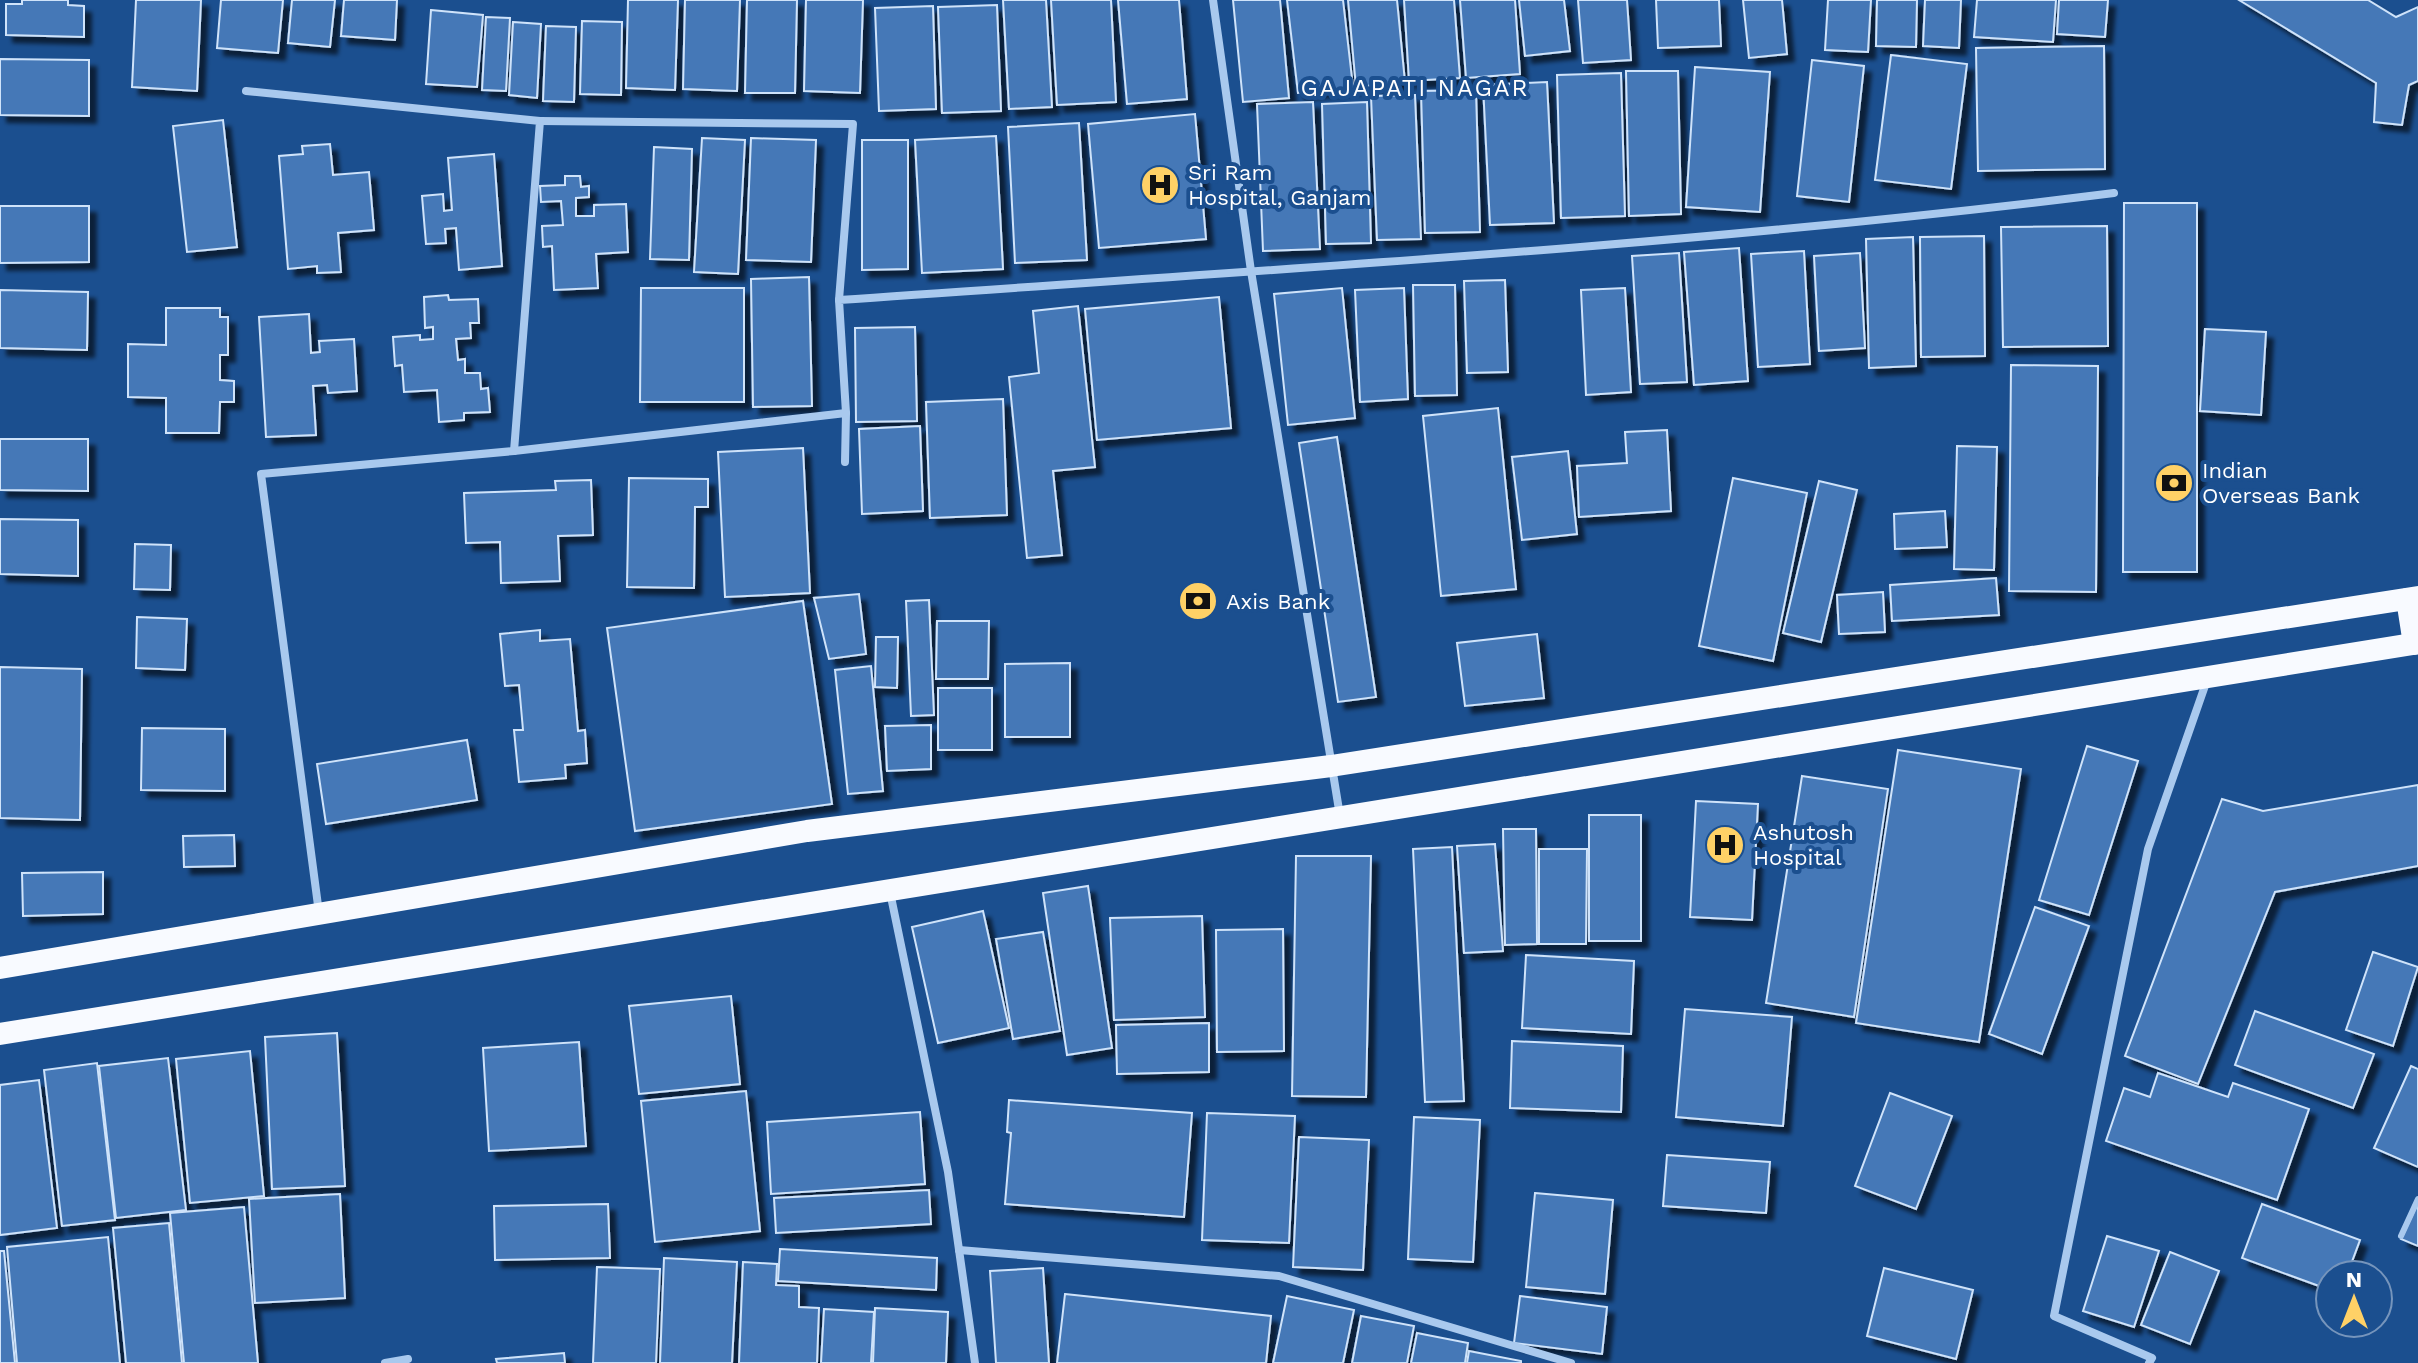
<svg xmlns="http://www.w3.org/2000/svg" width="2418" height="1363" font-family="'Work Sans',sans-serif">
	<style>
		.building { fill: #4478b7; stroke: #cfe3fa; stroke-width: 2; filter: url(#shadow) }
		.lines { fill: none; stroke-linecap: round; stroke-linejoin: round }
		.service { stroke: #a9c9ee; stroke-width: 6 }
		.minor { stroke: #a9c9ee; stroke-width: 8 }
		.trunk { stroke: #f8faff; stroke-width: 22 }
		.labels { text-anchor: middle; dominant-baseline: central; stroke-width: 8; stroke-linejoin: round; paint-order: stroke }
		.poi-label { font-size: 22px; fill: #fff; stroke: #1b4f8f; text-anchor: start }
		.neighbourhood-label { font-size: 24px; letter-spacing: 2px; fill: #fff; stroke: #1b4f8f }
	</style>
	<defs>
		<filter id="shadow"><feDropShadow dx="7" dy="7" stdDeviation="2" flood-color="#0009"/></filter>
	</defs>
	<rect width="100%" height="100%" fill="#1b4f8f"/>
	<!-- building -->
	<g class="building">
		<path d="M22 0H68V5L84 6V37L6 35V4H22Z"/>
		<path d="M136 0H201L197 91 132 87Z"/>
		<path d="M221 0H283L278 53 217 48Z"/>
		<path d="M292 0H335L330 47 288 43Z"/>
		<path d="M344 0H397L395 40 341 36Z"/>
		<path d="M628 0H678L675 90 626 88Z"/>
		<path d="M685 0H740L737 91 683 89Z"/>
		<path d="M747 0H797L795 93H745Z"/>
		<path d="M806 0H863L860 93 804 91Z"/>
		<path d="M1003 0H1046L1052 107 1009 109Z"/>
		<path d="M1051 0H1111L1116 102 1057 105Z"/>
		<path d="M1118 0H1179L1187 99 1127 104Z"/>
		<path d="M1233 0H1280L1289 98 1243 102Z"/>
		<path d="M1287 0H1343L1353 87 1298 93Z"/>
		<path d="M1348 0H1397L1405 82 1356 87Z"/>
		<path d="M1404 0H1454L1460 78 1409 81Z"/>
		<path d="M1460 0H1515L1520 74 1466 78Z"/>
		<path d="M1519 0H1564L1570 51 1525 56Z"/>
		<path d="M1578 0H1627L1631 60 1583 63Z"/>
		<path d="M1656 0H1719L1721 46 1658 48Z"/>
		<path d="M1743 0H1782L1787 54 1749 58Z"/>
		<path d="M1828 0H1871L1868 52 1825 50Z"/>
		<path d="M1877 0H1917L1916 47 1876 46Z"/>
		<path d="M1925 0H1961L1959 48 1923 46Z"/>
		<path d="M1977 0H2056L2053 42 1974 37Z"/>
		<path d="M2059 0H2108L2105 37 2057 34Z"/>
		<path d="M2239 0H2368L2396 17 2418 7V81L2409 85 2402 125 2374 122 2376 83Z"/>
		<path d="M997 5 1001 111 942 113 938 7Z"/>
		<path d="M933 6 936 109 879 111 875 8Z"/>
		<path d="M431 10 483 15 477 87 426 84Z"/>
		<path d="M486 17 510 18 506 91 482 90Z"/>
		<path d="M582 21 622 22 621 95 580 94Z"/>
		<path d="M513 22 541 24 537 98 509 95Z"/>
		<path d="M546 26 576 27 574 102 543 101Z"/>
		<path d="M2104 46 2105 169 1978 171 1976 48Z"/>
		<path d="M1891 55 1967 64 1951 189 1875 180Z"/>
		<path d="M0 59 89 60V116L0 115Z"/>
		<path d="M1812 60 1864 66 1849 202 1797 196Z"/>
		<path d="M1695 67 1770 72 1760 212 1686 207Z"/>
		<path d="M1626 71H1678L1681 214 1629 216Z"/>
		<path d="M1621 73 1625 216 1561 218 1557 75Z"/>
		<path d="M1547 82 1554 223 1490 225 1483 85Z"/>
		<path d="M1476 90 1480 232 1425 233 1421 91Z"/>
		<path d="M1415 95 1421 239 1377 240 1371 96Z"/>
		<path d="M1313 102 1320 249 1263 251 1257 104Z"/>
		<path d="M1367 102 1371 243 1326 244 1322 104Z"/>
		<path d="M1195 114 1206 239 1099 248 1088 124Z"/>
		<path d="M223 120 237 247 187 252 173 126Z"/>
		<path d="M1079 123 1087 260 1015 263 1008 127Z"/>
		<path d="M996 136 1003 269 922 273 915 140Z"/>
		<path d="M702 138 745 140 738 274 694 272Z"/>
		<path d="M751 138 816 140 811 262 746 260Z"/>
		<path d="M862 140H908V269L862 270Z"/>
		<path d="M330 144 333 175 369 172 374 230 338 233 341 272 317 273V266L288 269 279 156 303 154 302 146Z"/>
		<path d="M654 147 692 149 689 260 650 259Z"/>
		<path d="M494 154 502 266 459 270 456 228 445 229 446 243 426 244 422 196 443 194 444 211 452 210 448 158Z"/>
		<path d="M565 176H580L581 187 589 186V197L576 198V216H594V205L626 204 628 252 596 254 598 288 554 290 552 246 543 247 542 226 563 225 561 201 541 202 540 186 565 185Z"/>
		<path d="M2124 203H2197V572H2123Z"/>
		<path d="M0 206H89V262L0 263Z"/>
		<path d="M2107 226 2108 346 2003 347 2001 227Z"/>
		<path d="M1984 236 1985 356 1921 357 1920 237Z"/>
		<path d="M1913 237 1916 366 1869 368 1866 239Z"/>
		<path d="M1739 248 1748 381 1694 385 1684 252Z"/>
		<path d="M1804 251 1810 364 1758 367 1751 254Z"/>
		<path d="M1679 253 1687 382 1640 384 1632 256Z"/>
		<path d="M1860 253 1865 348 1819 351 1814 256Z"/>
		<path d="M809 277 812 406 753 407 751 279Z"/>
		<path d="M1505 280 1508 372 1467 373 1464 281Z"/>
		<path d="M1413 285H1455L1457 395 1415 396Z"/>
		<path d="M641 288H744V402H640Z"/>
		<path d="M1342 288 1355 418 1288 425 1274 294Z"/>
		<path d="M1404 288 1408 399 1360 402 1355 290Z"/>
		<path d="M1625 288 1631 392 1586 395 1581 290Z"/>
		<path d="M0 290 88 292 87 350 0 348Z"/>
		<path d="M448 295 449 300 478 299 479 323H470L471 338 456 339 458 360 465 359V373H480L481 389 488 388 490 412 464 413V420L439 422 437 390 404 392 402 365 395 366 393 337 420 335V340L433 339V327L425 328 424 297Z"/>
		<path d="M1219 297 1231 428 1097 440 1085 309Z"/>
		<path d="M1078 306 1095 467 1053 471 1062 555 1027 558 1009 377 1039 373 1033 311Z"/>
		<path d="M166 308H220V317H228V355H220V380L234 381V402H220L219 433H166V398L128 397V344L166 345Z"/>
		<path d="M309 314 311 353 320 352 319 341 354 339 357 391 328 393 327 385 313 386 316 435 266 437 259 317Z"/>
		<path d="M915 327 917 421 856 422 855 328Z"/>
		<path d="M2205 329 2266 332 2261 415 2200 411Z"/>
		<path d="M2011 365 2098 366 2096 592 2009 591Z"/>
		<path d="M1003 399 1007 515 930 518 926 402Z"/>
		<path d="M1498 408 1516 589 1441 596 1423 416Z"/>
		<path d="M920 426 923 511 862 514 859 429Z"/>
		<path d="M1667 430 1671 511 1579 517 1577 466 1627 463 1625 432Z"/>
		<path d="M1337 437 1376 697 1338 702 1299 443Z"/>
		<path d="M0 439H88V491L0 490Z"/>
		<path d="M1957 446 1997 447 1994 570 1954 569Z"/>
		<path d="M803 448 810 593 725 597 718 452Z"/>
		<path d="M1568 451 1577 534 1522 540 1512 457Z"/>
		<path d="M629 478 708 479V507H695L694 588 627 587Z"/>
		<path d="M1733 478 1807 493 1773 661 1699 646Z"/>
		<path d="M591 480 593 535 558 536 560 581 501 583 500 542 466 543 464 493 556 490 555 481Z"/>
		<path d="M1819 481 1857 490 1821 642 1783 633Z"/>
		<path d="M1945 511 1947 547 1895 549 1894 514Z"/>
		<path d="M0 519 78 520V576L0 574Z"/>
		<path d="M135 544 171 545 170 590 134 589Z"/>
		<path d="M1996 578 1999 615 1892 621 1890 585Z"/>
		<path d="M1883 592 1885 632 1839 634 1837 595Z"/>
		<path d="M859 594 866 654 829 659 814 598Z"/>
		<path d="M929 600 934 715 911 716 906 601Z"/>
		<path d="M803 601 832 804 635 831 607 628Z"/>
		<path d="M137 617 187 619 185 670 136 668Z"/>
		<path d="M937 621H989L988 679H936Z"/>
		<path d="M540 630V641L570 639 578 731 585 730 587 763 565 765 566 778 519 782 514 730H523L519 685 505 686 500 634Z"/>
		<path d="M1537 634 1544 698 1465 706 1457 643Z"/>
		<path d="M876 637H898L897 688 875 687Z"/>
		<path d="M1070 663V737H1005V664Z"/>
		<path d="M871 666 883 791 848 794 835 670Z"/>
		<path d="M0 667 82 669 80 820 0 818Z"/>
		<rect x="938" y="688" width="54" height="62"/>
		<path d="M931 725V769L887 771 885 726Z"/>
		<path d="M142 728 225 729V791L141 790Z"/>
		<path d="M467 740 477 800 326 824 317 764Z"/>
		<path d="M2087 746 2138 761 2089 915 2039 900Z"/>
		<path d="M1898 750 2021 769 1979 1042 1856 1023Z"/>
		<path d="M1802 776 1888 789 1854 1017 1766 1003Z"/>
		<path d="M2418 785V866L2275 892 2198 1084 2125 1056 2222 799 2263 811Z"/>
		<path d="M1696 801 1758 804 1752 920 1690 917Z"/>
		<rect x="1589" y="815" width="52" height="126"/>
		<path d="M1503 829H1536L1537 944 1505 945Z"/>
		<path d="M234 835 235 866 184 867 183 836Z"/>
		<path d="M1495 844 1503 951 1464 953 1457 846Z"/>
		<path d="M1452 847 1464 1101 1425 1102 1413 849Z"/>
		<path d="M1539 849H1587L1586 944H1539Z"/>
		<path d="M1296 856H1371L1366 1097 1292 1096Z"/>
		<path d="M103 872V914L23 916 22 873Z"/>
		<path d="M1088 886 1112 1048 1067 1055 1043 893Z"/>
		<path d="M2035 907 2089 926 2042 1054 1989 1034Z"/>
		<path d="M983 911 1009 1028 938 1043 912 927Z"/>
		<path d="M1202 916 1205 1017 1114 1020 1110 918Z"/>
		<path d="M1283 929 1284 1051 1217 1052 1216 930Z"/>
		<path d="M1043 932 1060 1031 1013 1039 996 939Z"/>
		<path d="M2373 952 2418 967 2393 1046 2346 1030Z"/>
		<path d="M1526 955 1634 961 1631 1034 1522 1028Z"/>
		<path d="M731 996 740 1084 639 1094 629 1006Z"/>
		<path d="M1685 1009 1792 1017 1783 1126 1676 1117Z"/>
		<path d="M2255 1011 2374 1054 2353 1108 2235 1065Z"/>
		<path d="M1209 1023V1072L1117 1074 1116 1025Z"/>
		<path d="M337 1033 345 1186 272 1189 265 1037Z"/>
		<path d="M1512 1041 1623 1046 1621 1112 1510 1108Z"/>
		<path d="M579 1042 586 1146 489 1151 483 1048Z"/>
		<path d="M250 1051 264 1196 190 1203 176 1059Z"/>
		<path d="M168 1058 186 1210 116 1218 99 1066Z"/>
		<path d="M97 1063 115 1220 62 1226 44 1070Z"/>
		<path d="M2411 1066 2418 1069V1167L2374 1148Z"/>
		<path d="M2158 1073 2228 1097 2233 1083 2309 1109 2277 1200 2106 1141 2124 1088 2150 1097Z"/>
		<path d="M39 1080 57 1228 0 1235V1085Z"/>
		<path d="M746 1091 760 1231 655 1242 641 1101Z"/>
		<path d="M1890 1093 1952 1116 1916 1209 1855 1186Z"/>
		<path d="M1009 1100 1192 1113 1184 1217 1005 1204 1011 1133 1007 1132Z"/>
		<path d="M920 1112 925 1184 771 1194 767 1122Z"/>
		<path d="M1207 1113 1295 1116 1289 1243 1202 1240Z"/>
		<path d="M1414 1117 1480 1120 1473 1262 1408 1259Z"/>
		<path d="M1299 1137 1369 1140 1363 1270 1293 1267Z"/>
		<path d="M1667 1155 1770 1162 1766 1213 1663 1206Z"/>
		<path d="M929 1190 931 1224 776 1233 774 1198Z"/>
		<path d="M1535 1193 1613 1200 1605 1294 1526 1287Z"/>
		<path d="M340 1194 345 1298 255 1303 249 1199Z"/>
		<path d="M2418 1203V1246L2401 1239Z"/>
		<path d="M608 1204 610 1258 495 1260 494 1206Z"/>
		<path d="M2262 1204 2360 1240 2347 1275H2330V1290L2242 1258Z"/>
		<path d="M244 1207 258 1363H184L170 1213Z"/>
		<path d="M169 1223 182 1363H126L113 1228Z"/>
		<path d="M2107 1236 2159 1251 2134 1327 2083 1311Z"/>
		<path d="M108 1237 120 1363H17L7 1247Z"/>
		<path d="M780 1249 937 1258 936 1290 778 1281Z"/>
		<path d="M0 1251H4L15 1363H0Z"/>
		<path d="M2170 1252 2219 1271 2190 1344 2141 1325Z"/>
		<path d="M664 1258 737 1262 732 1363H660Z"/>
		<path d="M743 1262 777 1264 776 1285 799 1286V1307L819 1308 817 1363H739Z"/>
		<path d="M597 1267 660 1269 656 1363H593Z"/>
		<path d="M1043 1268 1049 1363H996L990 1271Z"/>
		<path d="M1884 1268 1973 1290 1956 1359 1867 1336Z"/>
		<path d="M1065 1294 1271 1316 1266 1363H1057Z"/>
		<path d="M1287 1296 1354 1310 1343 1363H1273Z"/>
		<path d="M1520 1296 1607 1307 1602 1354 1514 1343Z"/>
		<path d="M875 1308 948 1312 946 1363H873Z"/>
		<path d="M824 1309 874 1312 871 1363H821Z"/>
		<path d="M1361 1316 1414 1326 1407 1363H1352Z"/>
		<path d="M1417 1333 1468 1343 1465 1363H1411Z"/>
		<path d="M1469 1351 1521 1361V1363H1467Z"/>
		<path d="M564 1353 565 1363H497L496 1359Z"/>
	</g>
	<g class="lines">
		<!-- service -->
		<path class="service" d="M2401 1236 2418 1199"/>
		<!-- minor -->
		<g class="minor">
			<path d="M1213 0 1251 271 1340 816"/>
			<path d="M246 91 540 121 514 451"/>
			<path d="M540 121 853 124 839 300"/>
			<path d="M845 462 846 413 839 300C1265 270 1691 246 2114 193"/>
			<path d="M890 892 948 1172 975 1363"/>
			<path d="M319 913 261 474 514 451 846 413"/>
			<path d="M959 1250 1279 1276 1571 1363"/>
			<path d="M385 1363 408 1359"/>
			<path d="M2149 1363 2152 1358 2054 1316 2148 849 2207 680"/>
		</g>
		<!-- trunk -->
		<g class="trunk">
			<path d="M2407 599 2414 644"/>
			<path d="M0 968 807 831 1331 766 2418 597"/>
			<path d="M0 1034 2418 643"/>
		</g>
	</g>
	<!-- icons -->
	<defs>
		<symbol id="hospital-disc" viewBox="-11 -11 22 22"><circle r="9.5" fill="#ffd166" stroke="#1b4f8f"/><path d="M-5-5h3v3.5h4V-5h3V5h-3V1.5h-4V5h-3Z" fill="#111"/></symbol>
		<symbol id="bank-disc" viewBox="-11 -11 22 22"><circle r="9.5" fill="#ffd166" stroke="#1b4f8f"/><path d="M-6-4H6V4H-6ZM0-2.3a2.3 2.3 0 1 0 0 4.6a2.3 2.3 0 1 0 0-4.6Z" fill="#111"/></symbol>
	</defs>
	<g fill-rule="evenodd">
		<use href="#hospital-disc" x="1138" y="163" width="44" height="44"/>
		<use href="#bank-disc" x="2152" y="461" width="44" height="44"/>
		<use href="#bank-disc" x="1176" y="579" width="44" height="44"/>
		<use href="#hospital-disc" x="1703" y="823" width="44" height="44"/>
	</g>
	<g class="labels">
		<!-- poi labels -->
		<g class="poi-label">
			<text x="1188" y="172">Sri Ram<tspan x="1188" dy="25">Hospital, Ganjam</tspan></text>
			<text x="2202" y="470">Indian<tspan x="2202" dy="25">Overseas Bank</tspan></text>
			<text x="1226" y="601">Axis Bank</text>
			<text x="1753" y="832">Ashutosh<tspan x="1753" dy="25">Hospital</tspan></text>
		</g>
		<!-- neighbourhood labels -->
		<g class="neighbourhood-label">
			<text x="1415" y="88">GAJAPATI NAGAR</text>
		</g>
	</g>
	<!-- north arrow -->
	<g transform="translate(2354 1299)"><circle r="38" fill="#1b4f8f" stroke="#7695bc" stroke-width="2"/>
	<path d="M0-6L14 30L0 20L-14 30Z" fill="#ffd166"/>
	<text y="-12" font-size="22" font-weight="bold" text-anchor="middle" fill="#ffffff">N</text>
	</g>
</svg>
